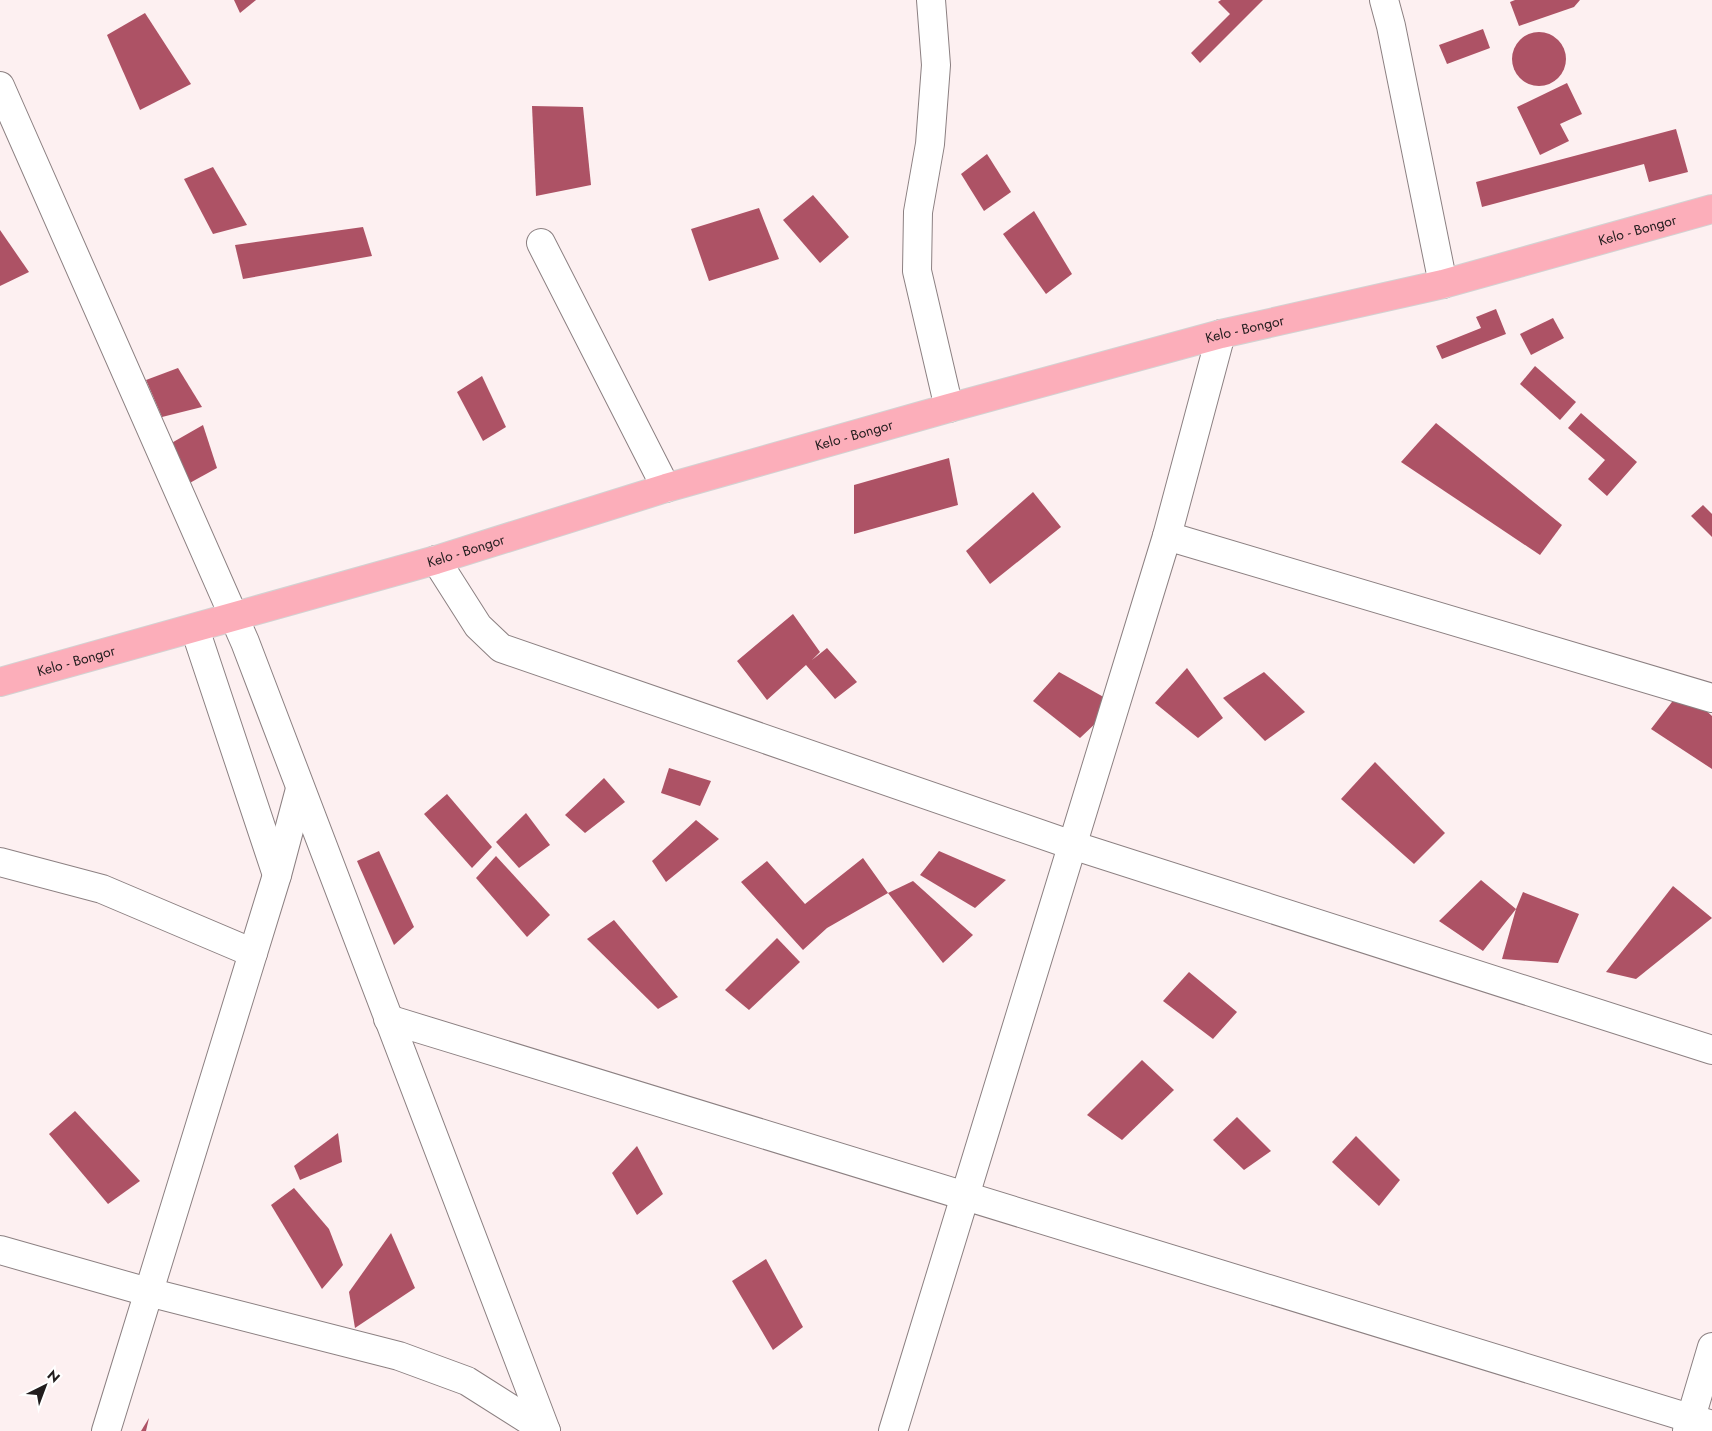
<svg xmlns="http://www.w3.org/2000/svg" width="1712" height="1431" font-family="Jost,sans-serif">
	<style>
		.building { fill: #ad5265 }
		.lines { fill: none; stroke-linecap: round; stroke-linejoin: round }
		.street-casing { stroke: #8c8082; stroke-width: 30 }
		.highway-casing { stroke: #d3d2d2; stroke-width: 30 }
		.street { stroke: #fff; stroke-width: 28 }
		.highway { stroke: #fcaeba; stroke-width: 28 }
		.labels { text-anchor: middle; dominant-baseline: central; stroke-width: 4; stroke-linejoin: round; paint-order: stroke }
		.street-label { font-size: 14px; fill: #211c1d; stroke: #fff }
	</style>
	<rect width="100%" height="100%" fill="#fdf0f1"/>
	<!-- building -->
	<g class="building">
		<path d="M234 0H256L240 13Z"/>
		<path d="M1221 0H1263L1200 63 1191 53 1230 14 1218 2Z"/>
		<path d="M1515 0H1580L1574 7 1519 26 1510 2Z"/>
		<path d="M145 13 191 84 140 110 107 35Z"/>
		<path d="M1483 29 1490 48 1447 64 1439 45Z"/>
		<circle cx="1539" cy="59" r="27"/>
		<path d="M1567 83 1582 114 1560 124 1569 141 1540 155 1517 107Z"/>
		<path d="M532 106 583 107 591 185 536 196Z"/>
		<path d="M1676 129 1688 172 1649 182 1644 164 1482 207 1476 182Z"/>
		<path d="M987 154 1011 192 984 211 961 174Z"/>
		<path d="M213 167 247 225 213 234 184 179Z"/>
		<path d="M813 195 849 237 820 263 783 220Z"/>
		<path d="M759 208 779 259 709 281 691 229Z"/>
		<path d="M1034 211 1072 274 1046 294 1003 234Z"/>
		<path d="M363 227 372 256 243 279 235 245Z"/>
		<path d="M0 230 29 272 0 286Z"/>
		<path d="M1496 309 1506 334 1442 359 1436 346 1481 328 1476 317Z"/>
		<path d="M1553 318 1564 338 1531 355 1520 334Z"/>
		<path d="M1535 366 1576 402 1560 420 1520 384Z"/>
		<path d="M178 368 202 407 162 417 146 380Z"/>
		<path d="M482 376 506 427 483 441 457 392Z"/>
		<path d="M1581 413 1637 462 1607 496 1588 479 1605 460 1568 428Z"/>
		<path d="M1436 423 1562 525 1540 555 1401 462Z"/>
		<path d="M203 425 217 468 186 485 168 445Z"/>
		<path d="M949 458 958 505 854 534V485Z"/>
		<path d="M1033 492 1061 527 990 584 966 551Z"/>
		<path d="M1703 505 1712 514V537L1691 516Z"/>
		<path d="M793 614 820 652 812 660 827 648 857 682 835 699 806 665 767 700 737 661Z"/>
		<path d="M1187 668 1223 718 1198 738 1155 703Z"/>
		<path d="M1059 672 1116 704 1080 738 1033 701Z"/>
		<path d="M1264 672 1305 712 1265 741 1223 698Z"/>
		<path d="M1682 689 1712 716V769L1651 729Z"/>
		<path d="M1375 762 1445 833 1414 864 1341 799Z"/>
		<path d="M669 768 711 781 700 806 661 793Z"/>
		<path d="M604 778 625 802 585 833 565 815Z"/>
		<path d="M447 794 492 847 472 868 424 814Z"/>
		<path d="M526 813 550 845 519 868 496 842Z"/>
		<path d="M696 820 719 839 666 882 652 861Z"/>
		<path d="M379 851 414 927 394 945 357 861Z"/>
		<path d="M939 851 1006 880 975 908 920 875Z"/>
		<path d="M496 856 550 915 527 937 476 878Z"/>
		<path d="M863 858 888 893 827 928 803 950 741 882 767 861 805 904Z"/>
		<path d="M1481 880 1516 909 1523 892 1579 914 1558 963 1502 959 1516 909 1483 951 1439 921Z"/>
		<path d="M913 881 973 935 943 963 888 893Z"/>
		<path d="M1673 886 1712 918 1636 979 1606 972Z"/>
		<path d="M614 920 678 997 658 1009 587 939Z"/>
		<path d="M777 938 800 962 749 1010 725 990Z"/>
		<path d="M1189 972 1237 1012 1213 1039 1163 1001Z"/>
		<path d="M1142 1060 1174 1090 1122 1140 1087 1115Z"/>
		<path d="M75 1111 140 1181 108 1204 49 1134Z"/>
		<path d="M1237 1117 1271 1151 1244 1170 1213 1140Z"/>
		<path d="M338 1133 342 1162 300 1180 294 1166Z"/>
		<path d="M1356 1136 1400 1180 1379 1206 1332 1162Z"/>
		<path d="M637 1146 663 1194 637 1215 612 1173Z"/>
		<path d="M294 1188 329 1229 343 1265 322 1289 271 1205Z"/>
		<path d="M391 1233 415 1288 355 1328 349 1292Z"/>
		<path d="M766 1259 803 1327 773 1350 732 1281Z"/>
		<path d="M149 1418 146 1431H141Z"/>
	</g>
	<g class="lines">
		<defs>
			<g id="street">
				<path d="M931 0 936 65 930 144 918 212 917 271 949 408"/>
				<path d="M1384 0 1391 26 1443 284"/>
				<path d="M0 86 245 642 546 1431"/>
				<path d="M541 243 666 488"/>
				<path d="M1167 536 1712 698"/>
				<path d="M436 560 478 626 501 648 1072 845 1712 1050"/>
				<path d="M195 629 277 875"/>
				<path d="M0 862 102 889 253 953"/>
				<path d="M388 1019 1712 1425"/>
				<path d="M0 1250 148 1292 399 1356 467 1381 546 1431"/>
				<path d="M106 1431 277 875 300 789"/>
				<path d="M893 1431 1167 536 1221 334"/>
				<path d="M1687 1431 1712 1347"/>
			</g>
			<g id="highway">
				<path id="s1" d="M0 682 436 560 666 488 949 408 1221 334 1443 284 1712 209"/>
			</g>
		</defs>
		<!-- street casing -->
		<use href="#street" class="street-casing"/>
		<!-- highway casing -->
		<use href="#highway" class="highway-casing"/>
		<!-- street -->
		<use href="#street" class="street"/>
		<!-- highway -->
		<use href="#highway" class="highway"/>
	</g>
	<g class="labels">
		<!-- street labels -->
		<g class="street-label">
			<text stroke="none"><textPath href="#s1" startOffset="1699">Kelo - Bongor</textPath></text>
			<text stroke="none"><textPath href="#s1" startOffset="1294">Kelo - Bongor</textPath></text>
			<text stroke="none"><textPath href="#s1" startOffset="889">Kelo - Bongor</textPath></text>
			<text stroke="none"><textPath href="#s1" startOffset="484">Kelo - Bongor</textPath></text>
			<text stroke="none"><textPath href="#s1" startOffset="79">Kelo - Bongor</textPath></text>
		</g>
	</g>
	<!-- north arrow -->
	<g transform="translate(45 1386) rotate(42)" stroke="#ffffff" stroke-width="4" paint-order="stroke">
	<path d="M0-4L9 19L0 12L-9 19Z" fill="#211c1d"/>
	<text y="-8" font-size="14" font-weight="bold" text-anchor="middle" fill="#211c1d">N</text>
	</g>
</svg>
